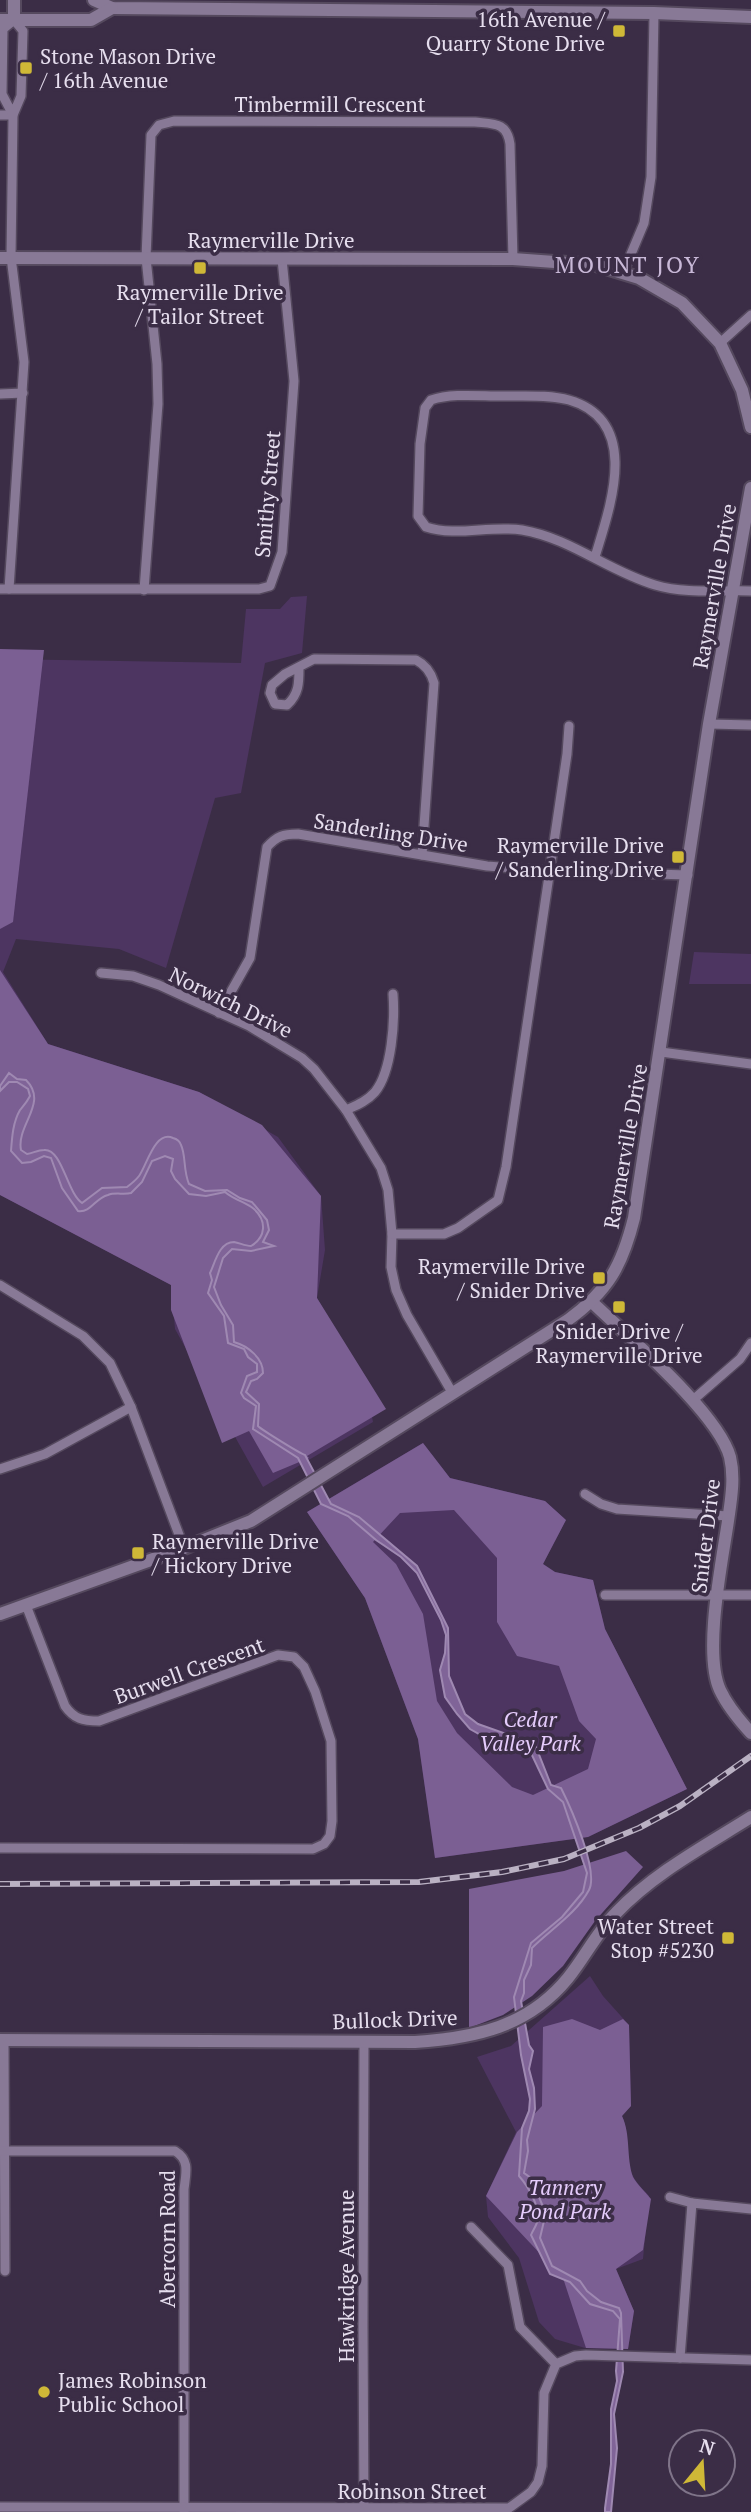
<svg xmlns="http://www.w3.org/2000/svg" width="751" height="2512" font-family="'PT Serif',serif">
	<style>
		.green { fill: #4d3561 }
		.forest { fill: #7b5f93; fill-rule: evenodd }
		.water { fill: #806498; stroke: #9f89b2; stroke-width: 2 }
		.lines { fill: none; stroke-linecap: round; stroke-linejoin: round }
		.street-casing { stroke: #55495e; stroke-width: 12 }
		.secondary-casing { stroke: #55495e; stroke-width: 16 }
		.street { stroke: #887996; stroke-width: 9 }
		.secondary { stroke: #887996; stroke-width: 12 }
		.rail-casing { stroke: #bab1c3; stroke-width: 6 }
		.rail { stroke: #3b2d46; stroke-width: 3.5; stroke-dasharray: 10; stroke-linecap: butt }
		.poi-dot { fill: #cfb837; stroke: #3b2d46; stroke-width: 2.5 }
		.labels { text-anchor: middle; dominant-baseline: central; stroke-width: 7; stroke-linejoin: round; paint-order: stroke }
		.poi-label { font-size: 21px; fill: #e6deee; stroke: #3b2d46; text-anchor: end }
		.street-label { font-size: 21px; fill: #e6deee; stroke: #3b2d46 }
		.park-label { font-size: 21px; font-style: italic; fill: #e5ccfc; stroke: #3b2d46 }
		.neighbourhood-label { font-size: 23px; letter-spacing: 2px; fill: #c9b9d8; stroke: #3b2d46 }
	</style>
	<rect width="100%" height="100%" fill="#3b2d46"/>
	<!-- green -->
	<g class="green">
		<path d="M307 596 302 653 265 663 241 793 215 798 166 968 119 949 16 939 3 972 48 1044 199 1092 278 1137 321 1196 325 1250 317 1298 365 1380 373 1422 263 1487 175 1329 171 1285 0 1195V659L241 663 246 609H280L291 597Z"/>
		<path d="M694 952 751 954V984H689Z"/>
		<path d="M423 1443 450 1478 545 1501 566 1520 543 1564 555 1572 593 1580 605 1629 687 1789 588 1837 435 1858 418 1739 365 1598 307 1512Z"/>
		<path d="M590 1976 603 1996 629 2025 631 2106 622 2116C631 2135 624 2160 634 2178 638 2185 645 2191 649 2196L643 2259 616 2269 634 2311 628 2349 585 2348 555 2339 539 2322 519 2258 488 2217 486 2196 516 2132 477 2057 511 2046Z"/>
	</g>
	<!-- forest -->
	<g class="forest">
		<path d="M0 649 44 650 13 922 0 929Z"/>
		<path d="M0 970 48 1044 199 1092 262 1125 321 1196 317 1298 386 1409 307 1456 309 1458 273 1473 249 1431 222 1443 171 1310V1285L0 1195Z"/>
		<path d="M423 1443 450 1478 545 1501 566 1520 543 1564 555 1572 593 1580 605 1629 687 1789 588 1837 435 1858 418 1739 365 1598 307 1512ZM454 1510 497 1558V1622L517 1656 559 1666 579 1721 596 1739 588 1769 533 1795 512 1787 457 1733 437 1701 423 1614 396 1564 373 1542 400 1513Z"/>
		<path d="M626 1851 643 1867 595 1921 563 1966 532 1996 503 2015 469 2028V1889L564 1871Z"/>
		<path d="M572 2019 600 2030 623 2019 629 2025 631 2106 622 2116C631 2135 626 2157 633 2177 637 2184 645 2192 651 2199L643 2250 616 2269 634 2311 628 2349 586 2348 563 2278 486 2196 517 2132 542 2106 543 2027Z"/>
	</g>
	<!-- water -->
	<path class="water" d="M9 1073 17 1079 26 1080C49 1103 16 1125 21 1150L27 1154C33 1153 38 1150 44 1150 62 1148 67 1193 82 1203L102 1188 127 1187C131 1184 136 1180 139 1176 147 1165 155 1130 173 1138 177 1139 180 1142 181 1145 186 1155 183 1170 189 1184L205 1191 227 1190 240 1198 252 1202 267 1220 269 1230 263 1242 274 1246 251 1251 232 1249 223 1258 214 1287 221 1305 233 1325 234 1342C248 1346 263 1358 263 1373L257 1379 251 1381 246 1392 259 1404 258 1426C262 1430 301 1454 305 1455L331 1504 359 1517 417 1566 448 1628 449 1676 465 1714 478 1724 518 1738 536 1747 551 1785 561 1788C571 1808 599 1871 589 1890 576 1914 551 1929 532 1948L531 1965 524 1980V1993L521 2001 529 2045 533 2051 529 2069 534 2088 535 2109 527 2140 528 2151 524 2173 531 2178 544 2209V2221L540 2238 552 2266 580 2281 587 2291 601 2302 619 2308 621 2313 623 2372 614 2414 617 2448 611 2512H605V2508L611 2464V2409L617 2381 616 2371 620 2319 613 2311 590 2304 570 2282 550 2274 531 2235C533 2230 537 2225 538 2219 539 2205 528 2186 519 2176L522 2128 529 2111 530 2099 521 2055 514 1997 531 1943 562 1917 583 1892 587 1873 563 1802 548 1789 531 1753 488 1739 470 1729 457 1714 445 1697 440 1670 445 1653 446 1635 441 1620 417 1573 401 1557 376 1540 348 1516 321 1504 298 1458 253 1429 256 1406 244 1398 241 1393 247 1376 257 1372V1364L248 1357 244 1349 228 1343 224 1316 208 1293 212 1280 210 1273C215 1263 219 1242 234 1242 240 1243 245 1246 251 1246 266 1237 267 1221 254 1209 246 1202 234 1200 225 1192L206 1196 189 1194 175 1179 171 1171 173 1159 165 1156 152 1161 142 1182 131 1193C124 1195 115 1192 108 1195 95 1198 91 1213 78 1211L62 1188 51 1158 44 1156 31 1162 22 1163 11 1151C12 1137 13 1122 20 1110 24 1105 27 1102 30 1096L28 1089 17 1082H9L0 1091V1086Z"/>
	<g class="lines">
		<defs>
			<g id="street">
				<path d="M0 115H13"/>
				<path d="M623 273 644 223 651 177 654 13"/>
				<path d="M720 343 751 315"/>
				<path d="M0 394 23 393"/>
				<path d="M595 557C610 507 642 421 569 400 551 395 529 396 510 396 485 397 455 392 431 400L425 408 420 444 418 516 426 527C456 537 490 525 522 530 570 538 608 571 655 585 685 594 720 590 751 591"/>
				<path d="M0 589H259L270 586 282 552 294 381 282 259"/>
				<path d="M9 589 24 362 11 257 13 115 21 96 23 31 14 20 3 29 2 94 13 115"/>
				<path d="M144 590 158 404 157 364 146 258 151 135 159 125 174 121 475 122C494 124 507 122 510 144L513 259"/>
				<path d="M299 668C299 683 299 694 287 705L275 704 270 693 272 685 285 674 314 659 416 660C426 665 431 672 434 683L422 855"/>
				<path d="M709 724 751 725"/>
				<path d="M101 973 133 976 159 985 249 1026 302 1058 314 1069 346 1110 381 1168 388 1190 392 1234 391 1267 396 1290 407 1315 453 1394"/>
				<path d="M219 1013 250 958 267 847C277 836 283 834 298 834L487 866 550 871 688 875"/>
				<path d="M661 1052 751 1064"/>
				<path d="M346 1110C357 1105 367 1101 375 1092 392 1071 395 1021 393 994"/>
				<path d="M392 1234H444L458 1228 498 1200 506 1167 567 754 569 726"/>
				<path d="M0 1285 83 1336 110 1363 131 1407 184 1548"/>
				<path d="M693 1400 740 1359 751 1343"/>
				<path d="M0 1469 45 1454 131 1407"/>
				<path d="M585 1494 601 1504 617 1509 728 1516"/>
				<path d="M605 1595H751"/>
				<path d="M0 1848 313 1849 324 1844 330 1836 332 1821 331 1741 315 1691 304 1667 294 1657 278 1655 99 1721C83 1721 74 1719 65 1706L26 1605"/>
				<path d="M4 2040 5 2271"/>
				<path d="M364 2041 363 2325 364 2512"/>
				<path d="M0 2151H175C190 2160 186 2173 184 2189V2511"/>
				<path d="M670 2197 692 2203 751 2209"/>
				<path d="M471 2227 508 2265 520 2327 556 2364"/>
				<path d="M680 2358 692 2203"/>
				<path d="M0 2507 509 2508 531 2492 538 2482 542 2466 544 2393 556 2364 575 2356 586 2355 751 2360"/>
			</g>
			<g id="secondary">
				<path d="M14 0V20"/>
				<path d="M94 0 112 8 654 13 751 17"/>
				<path d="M0 20H91L112 8"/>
				<path d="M0 258 513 259 596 265 639 278 682 303 720 343 742 390 751 427"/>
				<path d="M592 1302C627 1336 718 1413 730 1457 735 1478 731 1500 728 1521 722 1562 703 1653 720 1690 727 1705 740 1721 751 1733"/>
				<path d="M0 1614 184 1548 251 1521 568 1320C608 1291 622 1266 634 1218L709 724 751 488"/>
				<path d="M0 2040 415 2042C475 2038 528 2027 568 1978 585 1957 597 1932 616 1913 654 1873 705 1846 751 1817"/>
			</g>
		</defs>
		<!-- street casing -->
		<use href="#street" class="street-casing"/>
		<!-- secondary casing -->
		<use href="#secondary" class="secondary-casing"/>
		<!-- street -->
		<use href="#street" class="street"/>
		<!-- secondary -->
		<use href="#secondary" class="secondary"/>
		<defs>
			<path id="rail" d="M0 1884 419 1882 502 1872 564 1859 639 1828 680 1806 751 1756"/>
		</defs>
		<!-- rail casing -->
		<use href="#rail" class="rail-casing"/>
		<!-- rail -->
		<use href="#rail" class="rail"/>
	</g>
	<!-- markers -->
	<g class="poi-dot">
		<rect x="612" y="24" width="14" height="14" rx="3.5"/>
		<rect x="19" y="61" width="14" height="14" rx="3.5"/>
		<rect x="193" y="261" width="14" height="14" rx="3.5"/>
		<rect x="671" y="850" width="14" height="14" rx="3.5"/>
		<rect x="592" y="1271" width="14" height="14" rx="3.5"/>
		<rect x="612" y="1300" width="14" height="14" rx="3.5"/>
		<rect x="131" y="1546" width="14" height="14" rx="3.5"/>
		<rect x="721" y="1931" width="14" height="14" rx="3.5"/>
		<circle cx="44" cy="2392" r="7"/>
	</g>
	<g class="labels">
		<!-- poi labels -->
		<g class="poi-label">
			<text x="605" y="19">16th Avenue /<tspan x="605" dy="24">Quarry Stone Drive</tspan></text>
			<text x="40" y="56" text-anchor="start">Stone Mason Drive<tspan x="40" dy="24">/ 16th Avenue</tspan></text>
			<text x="200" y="292" text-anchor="middle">Raymerville Drive<tspan x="200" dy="24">/ Tailor Street</tspan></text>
			<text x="664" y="845">Raymerville Drive<tspan x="664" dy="24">/ Sanderling Drive</tspan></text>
			<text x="585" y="1266">Raymerville Drive<tspan x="585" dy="24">/ Snider Drive</tspan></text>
			<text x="619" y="1331" text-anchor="middle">Snider Drive /<tspan x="619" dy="24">Raymerville Drive</tspan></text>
			<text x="152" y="1541" text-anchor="start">Raymerville Drive<tspan x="152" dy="24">/ Hickory Drive</tspan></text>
			<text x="714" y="1926">Water Street<tspan x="714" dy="24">Stop #5230</tspan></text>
			<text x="58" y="2380" text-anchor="start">James Robinson<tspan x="58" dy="24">Public School</tspan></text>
		</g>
		<!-- street labels -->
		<g class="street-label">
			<text x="330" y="104">Timbermill Crescent</text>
			<text x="271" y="240">Raymerville Drive</text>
			<text transform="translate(267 494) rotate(-85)">Smithy Street</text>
			<text transform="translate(714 586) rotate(-80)">Raymerville Drive</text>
			<text transform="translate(391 832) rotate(9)">Sanderling Drive</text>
			<text transform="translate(231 1002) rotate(26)">Norwich Drive</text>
			<text transform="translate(625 1146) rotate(-80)">Raymerville Drive</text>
			<text transform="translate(705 1536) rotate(-83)">Snider Drive</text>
			<text transform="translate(189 1670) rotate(-20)">Burwell Crescent</text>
			<text transform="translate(395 2019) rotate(-2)">Bullock Drive</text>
			<text transform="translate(167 2239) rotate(-90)">Abercorn Road</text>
			<text transform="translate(346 2276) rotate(-90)">Hawkridge Avenue</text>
			<text x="412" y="2491">Robinson Street</text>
		</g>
		<!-- park labels -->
		<g class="park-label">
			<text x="530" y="1719">Cedar<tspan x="530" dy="24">Valley Park</tspan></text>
			<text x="565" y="2187">Tannery<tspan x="565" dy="24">Pond Park</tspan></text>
		</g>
		<!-- neighbourhood labels -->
		<g class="neighbourhood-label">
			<text x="628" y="264">MOUNT JOY</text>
		</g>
	</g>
	<!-- north arrow -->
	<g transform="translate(702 2463) rotate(18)"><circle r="33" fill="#3b2d46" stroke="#7f7489" stroke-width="2"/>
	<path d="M0-5L12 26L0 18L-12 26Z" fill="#cfb837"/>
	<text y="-10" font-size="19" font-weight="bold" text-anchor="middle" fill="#e6deee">N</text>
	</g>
</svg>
